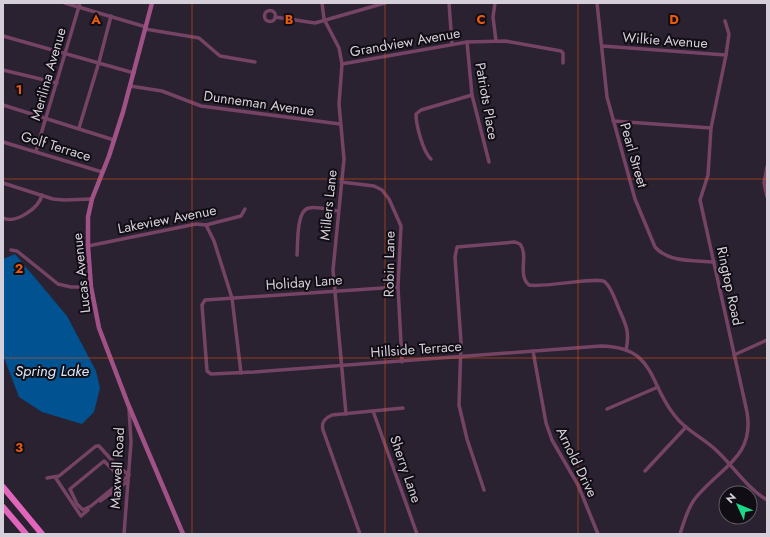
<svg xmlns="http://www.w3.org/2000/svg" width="770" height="537" font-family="Jost,sans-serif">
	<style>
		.water { fill: #005390 }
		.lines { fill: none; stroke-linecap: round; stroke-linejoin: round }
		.street { stroke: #754364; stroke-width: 3.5 }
		.secondary { stroke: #a05287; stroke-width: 4.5 }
		.highway { stroke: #e165bb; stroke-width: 6 }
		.grid { fill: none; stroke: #e8590c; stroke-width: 1; stroke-opacity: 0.55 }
		.labels { text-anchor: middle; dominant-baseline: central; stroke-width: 4; stroke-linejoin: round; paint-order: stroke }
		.street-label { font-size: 14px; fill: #d5cfd9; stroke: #110d14 }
		.water-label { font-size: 15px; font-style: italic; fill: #d6e7f8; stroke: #110d14 }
		.grid-label { font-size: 13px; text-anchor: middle; font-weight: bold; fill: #e8590c; stroke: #110d14; stroke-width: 4; stroke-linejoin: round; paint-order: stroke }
	</style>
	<rect width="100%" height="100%" fill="#2a2131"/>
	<!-- water -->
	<path class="water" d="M15 254 67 316 96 371 100 388 94 412 82 424 42 412 19 397 3 355V259Z"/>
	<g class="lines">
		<!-- street -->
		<g class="street">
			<path d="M65 3 146 27"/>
			<path d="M322 3 324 19 339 48 342 64 339 104 344 159 333 270 346 414"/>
			<path d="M449 3 452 44"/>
			<path d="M495 3 493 17 496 41"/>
			<path d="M597 3 607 97 635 199 655 247C669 263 694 260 714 262"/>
			<circle cx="270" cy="16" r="5.5"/>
			<path d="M275 17 315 23 385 3"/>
			<path d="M145 29 199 38 220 56 255 62"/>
			<path d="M3 36 134 73"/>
			<path d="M467 42 472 95 489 162"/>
			<path d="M602 46 726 55"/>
			<path d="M342 64 467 42 505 41 561 51 563 53V63"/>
			<path d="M3 70 57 83"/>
			<path d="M130 86 162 91 201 106 340 124"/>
			<path d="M3 105 114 140"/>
			<path d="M613 121 711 128"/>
			<path d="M79 128 99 62 111 16"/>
			<path d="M3 142 102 172"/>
			<path d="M36 151 80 3"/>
			<path d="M431 159C423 152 416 125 416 114L421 110 472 95"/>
			<path d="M767 167 764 183 767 197"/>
			<path d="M341 182 374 186 382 190 389 199 401 226 398 287 402 362"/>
			<path d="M3 183 53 199 64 200 92 199"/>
			<path d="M3 218C16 224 39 208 42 195"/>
			<path d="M206 225 214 241 232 298 241 373"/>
			<path d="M88 246 196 224 206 225 241 216 245 209"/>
			<path d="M11 250 17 251 58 284 71 287H91"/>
			<path d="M297 255C298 245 296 210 309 208 317 206 329 210 338 211"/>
			<path d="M398 287 205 300 202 305 207 371 211 374 254 372 601 346C656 347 648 383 675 416 686 431 704 438 717 451 734 467 747 488 767 500"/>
			<path d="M533 351 546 423 552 440 578 485 598 534"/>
			<path d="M734 355 767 340"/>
			<path d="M607 409 658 387"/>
			<path d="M373 411 417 534"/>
			<path d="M104 461 123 480 91 506 83 510 77 504 70 489Z"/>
			<path d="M645 471 686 427"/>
			<path d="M55 477 81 516 88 510"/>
			<path d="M47 478 59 476 96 446H99L117 466 129 475 123 480"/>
			<path d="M484 490 467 439 459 405 461 342 455 257 457 247 515 242 520 244C529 255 517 275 529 285 544 288 599 276 605 282 612 288 615 300 619 309 626 325 630 332 626 350"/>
			<path d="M100 501 128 481"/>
			<path d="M124 534 131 442 129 409"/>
			<path d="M360 534 323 430C321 422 325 418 332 415L403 408"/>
			<path d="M680 534C684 522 687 510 694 500 718 468 755 459 747 412L700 200 708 175 711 128 726 55 729 34 725 21"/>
		</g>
		<!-- secondary -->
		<path class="secondary" d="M152 3 123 112 109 156 92 199 88 217V246L91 287 99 328 128 404 183 534"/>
		<!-- highway -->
		<g class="highway">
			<path d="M3 487 42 534"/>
			<path d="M3 507 26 534"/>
		</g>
	</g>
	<!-- grid -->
	<path class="grid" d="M192 3V534M385 3V534M578 3V534M3 179H767M3 358H767"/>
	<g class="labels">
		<!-- street labels -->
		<g class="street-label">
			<text transform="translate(665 40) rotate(4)">Wilkie Avenue</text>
			<text transform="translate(405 42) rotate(-10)">Grandview Avenue</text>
			<text transform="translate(48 74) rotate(-74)">Merilina Avenue</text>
			<text transform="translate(487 101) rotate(80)">Patriots Place</text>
			<text transform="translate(259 103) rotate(8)">Dunneman Avenue</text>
			<text transform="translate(56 146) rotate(17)">Golf Terrace</text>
			<text transform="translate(634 155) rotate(74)">Pearl Street</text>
			<text transform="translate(328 205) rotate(-84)">Millers Lane</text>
			<text transform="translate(167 219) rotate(-11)">Lakeview Avenue</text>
			<text transform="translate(389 264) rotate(-89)">Robin Lane</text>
			<text transform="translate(81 273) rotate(-96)">Lucas Avenue</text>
			<text transform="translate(304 282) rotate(-4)">Holiday Lane</text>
			<text transform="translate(730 286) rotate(78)">Ringtop Road</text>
			<text transform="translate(416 349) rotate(-4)">Hillside Terrace</text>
			<text transform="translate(577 462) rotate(64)">Arnold Drive</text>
			<text transform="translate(117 468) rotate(-87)">Maxwell Road</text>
			<text transform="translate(406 469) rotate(71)">Sherry Lane</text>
		</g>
		<!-- water labels -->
		<g class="water-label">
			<text x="52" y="371">Spring Lake</text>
		</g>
	</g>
	<g class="grid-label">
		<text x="96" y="24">A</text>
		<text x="289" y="24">B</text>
		<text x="481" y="24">C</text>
		<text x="674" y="24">D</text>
		<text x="19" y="94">1</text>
		<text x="19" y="273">2</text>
		<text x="19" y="452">3</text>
	</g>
	<!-- border -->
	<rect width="770" height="537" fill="none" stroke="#d5cfd9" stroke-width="8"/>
	<!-- north arrow -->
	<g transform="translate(738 505) rotate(314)"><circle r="19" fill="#110d14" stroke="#5f5b63"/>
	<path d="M0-3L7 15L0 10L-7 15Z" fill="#1bd988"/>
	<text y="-6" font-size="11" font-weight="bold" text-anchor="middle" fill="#d5cfd9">N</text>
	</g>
</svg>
